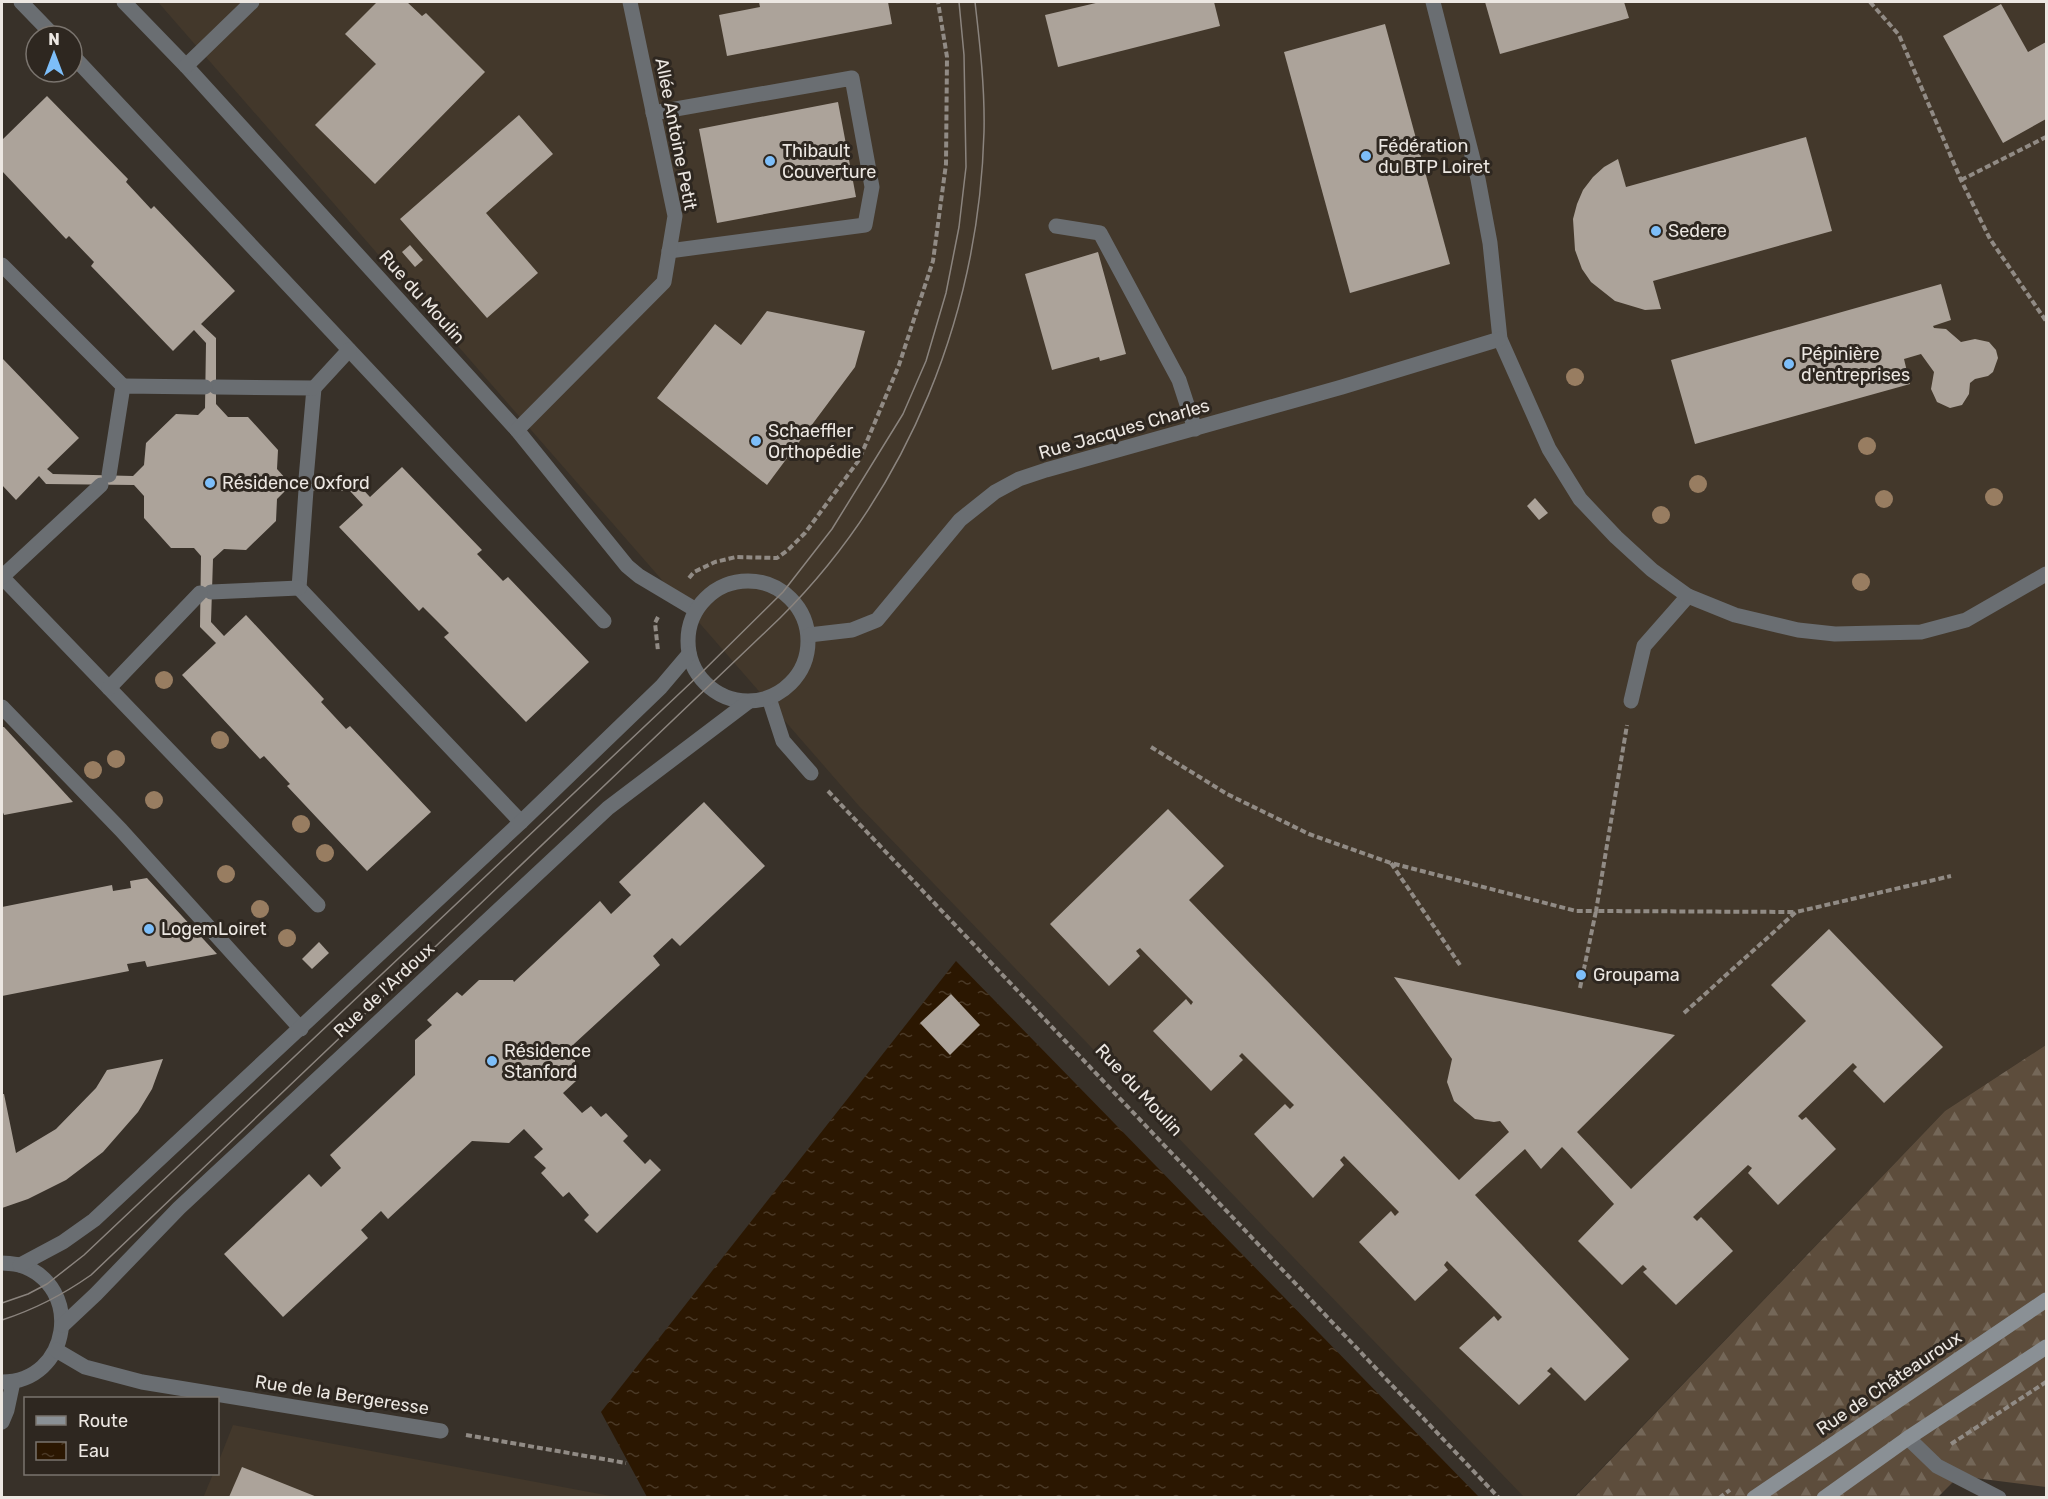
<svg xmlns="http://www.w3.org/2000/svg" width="2048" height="1499" font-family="Rubik,sans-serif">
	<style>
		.built { fill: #43382b }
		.forest { fill: url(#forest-firs) }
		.water { fill: url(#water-ripples) }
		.building { fill: #aca39a }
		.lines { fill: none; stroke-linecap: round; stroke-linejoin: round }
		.path { stroke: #918b85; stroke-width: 4; stroke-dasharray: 6 3; stroke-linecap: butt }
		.lane { stroke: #6a6e72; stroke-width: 15 }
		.street { stroke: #6a6e72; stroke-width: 15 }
		.secondary { stroke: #8a9095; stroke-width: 15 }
		.tram { stroke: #8b847e; stroke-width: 1.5 }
		.tree { fill: #987d61 }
		.poi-dot { fill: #7dbef9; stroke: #2e2720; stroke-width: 2 }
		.labels { text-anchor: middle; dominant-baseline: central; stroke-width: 6; stroke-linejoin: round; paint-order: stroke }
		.street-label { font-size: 18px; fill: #ece7e2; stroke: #2e2720 }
		.poi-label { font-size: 18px; fill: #ece7e2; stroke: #2e2720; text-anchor: start }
	</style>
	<defs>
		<pattern id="forest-firs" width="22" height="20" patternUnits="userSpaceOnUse" patternTransform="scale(1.5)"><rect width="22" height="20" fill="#5d4d3c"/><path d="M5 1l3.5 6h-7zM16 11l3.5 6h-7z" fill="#746758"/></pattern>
		<pattern id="water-ripples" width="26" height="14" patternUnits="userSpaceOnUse" patternTransform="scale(1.5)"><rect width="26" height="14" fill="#2b1701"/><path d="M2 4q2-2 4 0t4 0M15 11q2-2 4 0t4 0" fill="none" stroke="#4a3926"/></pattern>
	</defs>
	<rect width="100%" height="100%" fill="#383129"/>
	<!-- built -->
	<g class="built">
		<path d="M158 2H2046V1045L1945 1111 1574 1497H1524L859 806Z"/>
		<path d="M233 1425 616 1497 203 1498 213 1474H218V1463Z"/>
	</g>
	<!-- forest -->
	<path class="forest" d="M2046 1045V1487L1959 1476 1938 1497 1574 1498 1945 1111Z"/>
	<!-- water -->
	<path class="water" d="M956 961 1479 1497H647L601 1412Z"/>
	<!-- building -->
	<g class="building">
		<path d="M377 2H407L422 16 426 13 485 72 375 184 315 125 376 64 345 34Z"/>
		<path d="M759 2H888L892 24 727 56 719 15 760 7Z"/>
		<path d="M1100 2H1214L1220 26 1058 67 1045 15Z"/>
		<path d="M1485 2H1624L1629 18 1500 54Z"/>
		<path d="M2001 4 2028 52 2046 42V119L2003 143 1943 36Z"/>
		<path d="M1385 24 1450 264 1350 293 1284 52Z"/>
		<path d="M47 96 128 179 126 182 151 209 154 206 235 291 201 324 216 338V404L228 417H248L278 450 277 469 286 479 355 481 370 497 402 467 482 550 477 554 503 581 508 577 589 662 526 722 444 637 449 633 423 607 419 611 339 527 363 505 350 491 286 490 277 499 276 521 246 550 224 549 213 559 211 622 224 636 246 615 324 699 321 702 346 729 350 726 431 812 367 871 287 786 290 784 264 756 260 759 182 675 216 643 200 627 201 556 194 548H171L144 518V496L134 485 46 484 39 476 16 500 2 485V358L79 438 47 469 53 474 133 476 144 465 146 443 176 414 198 415 205 408 206 343 194 330 173 351 91 266 94 262 69 236 66 239 2 171V140Z"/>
		<path d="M838 102 856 197 717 223 699 129Z"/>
		<path d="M519 115 553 154 486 213 538 273 487 318 400 219Z"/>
		<path d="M1806 137 1832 231 1653 281 1661 309 1645 310 1615 301 1591 282 1582 269 1575 250 1573 219 1577 204 1583 190 1593 177 1604 167 1618 159 1626 187Z"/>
		<path d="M410 245 423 260 415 267 402 252Z"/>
		<path d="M1098 252 1126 354 1100 361 1099 357 1052 370 1025 274Z"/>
		<path d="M1941 284 1951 320 1933 326 1934 328 1946 329 1961 342 1975 339 1989 342 1996 350 1998 358 1993 372 1988 376 1975 379 1970 383 1969 394 1962 405 1950 408 1937 402 1931 389 1934 372 1921 354 1904 359 1910 384 1695 444 1671 360Z"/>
		<path d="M767 311 865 331 855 367 767 485 657 398 715 324 741 345Z"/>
		<path d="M1535 498 1548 513 1539 520 1527 506Z"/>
		<path d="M2 727H4L73 802 4 815 2 810Z"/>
		<path d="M704 802 765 866 680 946 672 938 653 956 660 965 574 1044 576 1081 563 1093 582 1113 591 1106 601 1117 606 1113 628 1136 623 1141 645 1164 650 1159 661 1170 597 1233 584 1220 589 1215 569 1192 563 1197 541 1173 546 1168 534 1157 543 1149 524 1129 509 1143 472 1141 388 1219 381 1211 361 1230 368 1238 283 1317 224 1254 309 1174 321 1187 341 1168 330 1155 415 1075V1040L432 1025 427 1020 457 992 462 996 479 980H513L514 982 600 901 611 914 631 895 619 882Z"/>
		<path d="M1168 809 1224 866 1189 900 1459 1180 1509 1132 1500 1121 1494 1122 1475 1119 1454 1101 1447 1082 1452 1059 1394 977 1675 1035 1577 1132 1631 1189 1806 1021 1771 985 1829 929 1943 1047 1884 1103 1853 1071 1857 1067 1853 1063 1798 1116 1802 1120 1806 1117 1836 1149 1778 1205 1748 1173 1752 1168 1748 1165 1693 1217 1697 1221 1701 1217 1733 1251 1676 1305 1643 1272 1647 1269 1643 1265 1622 1285 1578 1241 1614 1204 1565 1150 1562 1147 1541 1169 1525 1149 1475 1195 1629 1359 1585 1401 1551 1367 1547 1371 1551 1374 1519 1405 1459 1348 1494 1316 1498 1321 1502 1317 1447 1261 1444 1265 1448 1270 1415 1301 1359 1242 1391 1211 1395 1216 1399 1212 1344 1156 1340 1160 1344 1165 1313 1198 1254 1134 1285 1104 1290 1109 1294 1105 1242 1053 1239 1056 1243 1060 1211 1091 1153 1031 1186 999 1191 1005 1193 1002 1140 948 1136 951 1140 956 1109 986 1050 924Z"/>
		<path d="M147 878 217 954 147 967 145 961 127 964 129 971 2 996V907L112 885 113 891 131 888 130 881Z"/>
		<path d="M319 942 329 953 312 969 302 959Z"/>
		<path d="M951 994 980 1025 950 1055 920 1023Z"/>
		<path d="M163 1059 152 1089 138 1112 103 1152 66 1180 28 1199 2 1208V1094H4L16 1153 56 1129 96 1088 107 1070Z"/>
		<path d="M242 1467 317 1497H229Z"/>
	</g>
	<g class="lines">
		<!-- path -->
		<g class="path">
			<path d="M1870 2 1899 35 1961 180 1990 239 2046 321"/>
			<path d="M1961 180 2046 137"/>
			<path d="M689 578 694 572 715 562 736 557 777 558 788 550 805 533 859 460 899 365 933 261 946 164 947 57 938 2"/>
			<path d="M658 617 655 623 658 651"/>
			<path d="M1151 747 1227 794 1309 834 1391 863"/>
			<path d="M828 791 1499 1498"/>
			<path d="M1460 965 1391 863 1576 911H1596L1627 725"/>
			<path d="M1580 988 1596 911 1795 912"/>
			<path d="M1684 1013 1796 912 1951 876"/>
			<path d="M466 1435 626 1463"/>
			<path d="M1951 1444 2046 1382"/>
			<path d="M1719 1498 1730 1490"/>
		</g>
		<!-- lane -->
		<g class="lane">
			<path d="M653 113 852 78 872 187 865 225 669 251"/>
			<path d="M1056 226 1100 233 1179 380 1195 429"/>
			<path d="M769 698 783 741 811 773"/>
			<path d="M1631 701 1644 646 1688 596"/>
			<path d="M2 707 121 830 301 1029"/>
		</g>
		<!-- street -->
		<g class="street">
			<path d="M21 2 54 36"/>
			<path d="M124 2 186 66 517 430 627 566 639 576 696 610"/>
			<path d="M1433 2 1478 179 1490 243 1500 339 1549 449 1580 499 1616 537 1652 570 1688 596 1735 615 1798 630 1835 634 1921 632 1966 620 2046 574"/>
			<path d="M72 55 604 621"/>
			<path d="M186 66 252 2"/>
			<path d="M2 265 123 386"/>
			<path d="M216 387 314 388 306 479"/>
			<path d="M314 388 349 350"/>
			<path d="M517 430 664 282 675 216 630 2"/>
			<path d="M109 475 123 386 205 387"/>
			<path d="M306 490 299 588 521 822"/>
			<path d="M2 577 318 905"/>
			<path d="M2 577 101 485"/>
			<circle cx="748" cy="641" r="60"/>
			<path d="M211 592 299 588"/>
			<path d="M809 635 852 630 877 620 960 520 995 492 1019 479 1046 470 1342 387 1500 339"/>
			<path d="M109 688 200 593"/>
			<path d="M2 1263C7 1263 14 1264 20 1265 85 1286 70 1382 2 1382"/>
			<path d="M20 1265 63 1242 94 1220 521 822 661 687 689 654"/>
			<path d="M63 1325 96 1294 179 1208 608 808 748 702"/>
			<path d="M56 1350 85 1367 142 1382 441 1431"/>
			<path d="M2 1422 7 1410 13 1382"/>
			<path d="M1908 1438 1937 1466 1999 1498"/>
		</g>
		<!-- secondary -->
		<g class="secondary">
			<path d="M1754 1498 2046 1300"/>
			<path d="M1824 1498 1908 1438 2046 1347"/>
		</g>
		<!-- tram -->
		<g class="tram">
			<path d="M2 1303 28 1294 47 1284 84 1255 698 676 783 592 832 529 903 414 926 361 946 293 959 227 966 167 964 55 959 2"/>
			<path d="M2 1320C33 1310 64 1294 91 1275L780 618C909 490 979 313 984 132 985 89 980 45 975 2"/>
		</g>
	</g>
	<!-- trees -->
	<g class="tree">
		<circle cx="1575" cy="377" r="9"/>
		<circle cx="1867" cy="446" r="9"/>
		<circle cx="1698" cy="484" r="9"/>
		<circle cx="1994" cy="497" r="9"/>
		<circle cx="1884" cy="499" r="9"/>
		<circle cx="1661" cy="515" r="9"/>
		<circle cx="1861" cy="582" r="9"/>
		<circle cx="164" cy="680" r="9"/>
		<circle cx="220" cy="740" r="9"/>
		<circle cx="116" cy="759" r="9"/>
		<circle cx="93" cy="770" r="9"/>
		<circle cx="154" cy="800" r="9"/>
		<circle cx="301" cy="824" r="9"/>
		<circle cx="325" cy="853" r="9"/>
		<circle cx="226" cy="874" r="9"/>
		<circle cx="260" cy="909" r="9"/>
		<circle cx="287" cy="938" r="9"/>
	</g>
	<!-- markers -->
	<g class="poi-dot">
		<circle cx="1366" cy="156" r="6"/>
		<circle cx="770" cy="161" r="6"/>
		<circle cx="1656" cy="231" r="6"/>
		<circle cx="1789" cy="364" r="6"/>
		<circle cx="756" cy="441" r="6"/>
		<circle cx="210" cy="483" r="6"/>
		<circle cx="149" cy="929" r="6"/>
		<circle cx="1581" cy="975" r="6"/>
		<circle cx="492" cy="1061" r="6"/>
	</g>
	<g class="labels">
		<!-- street labels -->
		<g class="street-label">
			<text transform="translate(676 134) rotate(79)">Allée Antoine Petit</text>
			<text transform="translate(422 297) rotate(48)">Rue du Moulin</text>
			<text transform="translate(1124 429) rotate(-16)">Rue Jacques Charles</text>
			<text transform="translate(384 990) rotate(-43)">Rue de l'Ardoux</text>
			<text transform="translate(1139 1090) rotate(47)">Rue du Moulin</text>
			<text transform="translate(1889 1383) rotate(-34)">Rue de Châteauroux</text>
			<text transform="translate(342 1395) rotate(9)">Rue de la Bergeresse</text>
		</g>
		<!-- poi labels -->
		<g class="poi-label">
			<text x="1378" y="146">Fédération<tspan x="1378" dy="21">du BTP Loiret</tspan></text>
			<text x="782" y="151">Thibault<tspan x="782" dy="21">Couverture</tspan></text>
			<text x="1668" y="231">Sedere</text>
			<text x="1801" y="354">Pépinière<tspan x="1801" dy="21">d'entreprises</tspan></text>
			<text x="768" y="431">Schaeffler<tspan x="768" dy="21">Orthopédie</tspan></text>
			<text x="222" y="483">Résidence Oxford</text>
			<text x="161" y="929">LogemLoiret</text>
			<text x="1593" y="975">Groupama</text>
			<text x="504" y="1051">Résidence<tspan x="504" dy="21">Stanford</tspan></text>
		</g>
	</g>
	<!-- border -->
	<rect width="2048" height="1499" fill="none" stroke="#ece7e2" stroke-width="6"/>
	<!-- legend -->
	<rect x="24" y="1397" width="195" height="78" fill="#2e2720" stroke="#7a746e" stroke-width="1.5"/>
	<rect x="36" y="1416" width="30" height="9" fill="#8a9095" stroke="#7a746e" stroke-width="1.5"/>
	<text x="78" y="1427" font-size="18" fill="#ece7e2">Route</text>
	<rect x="36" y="1442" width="30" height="18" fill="url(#water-ripples)" stroke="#7a746e" stroke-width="1.5"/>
	<text x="78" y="1457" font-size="18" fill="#ece7e2">Eau</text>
	<!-- north arrow -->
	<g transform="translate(54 54)"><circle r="28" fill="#2e2720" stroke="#7a746e" stroke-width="1.5"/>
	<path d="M0-4.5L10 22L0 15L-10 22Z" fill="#7dbef9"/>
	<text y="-9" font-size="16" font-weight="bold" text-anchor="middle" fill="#ece7e2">N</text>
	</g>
</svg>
